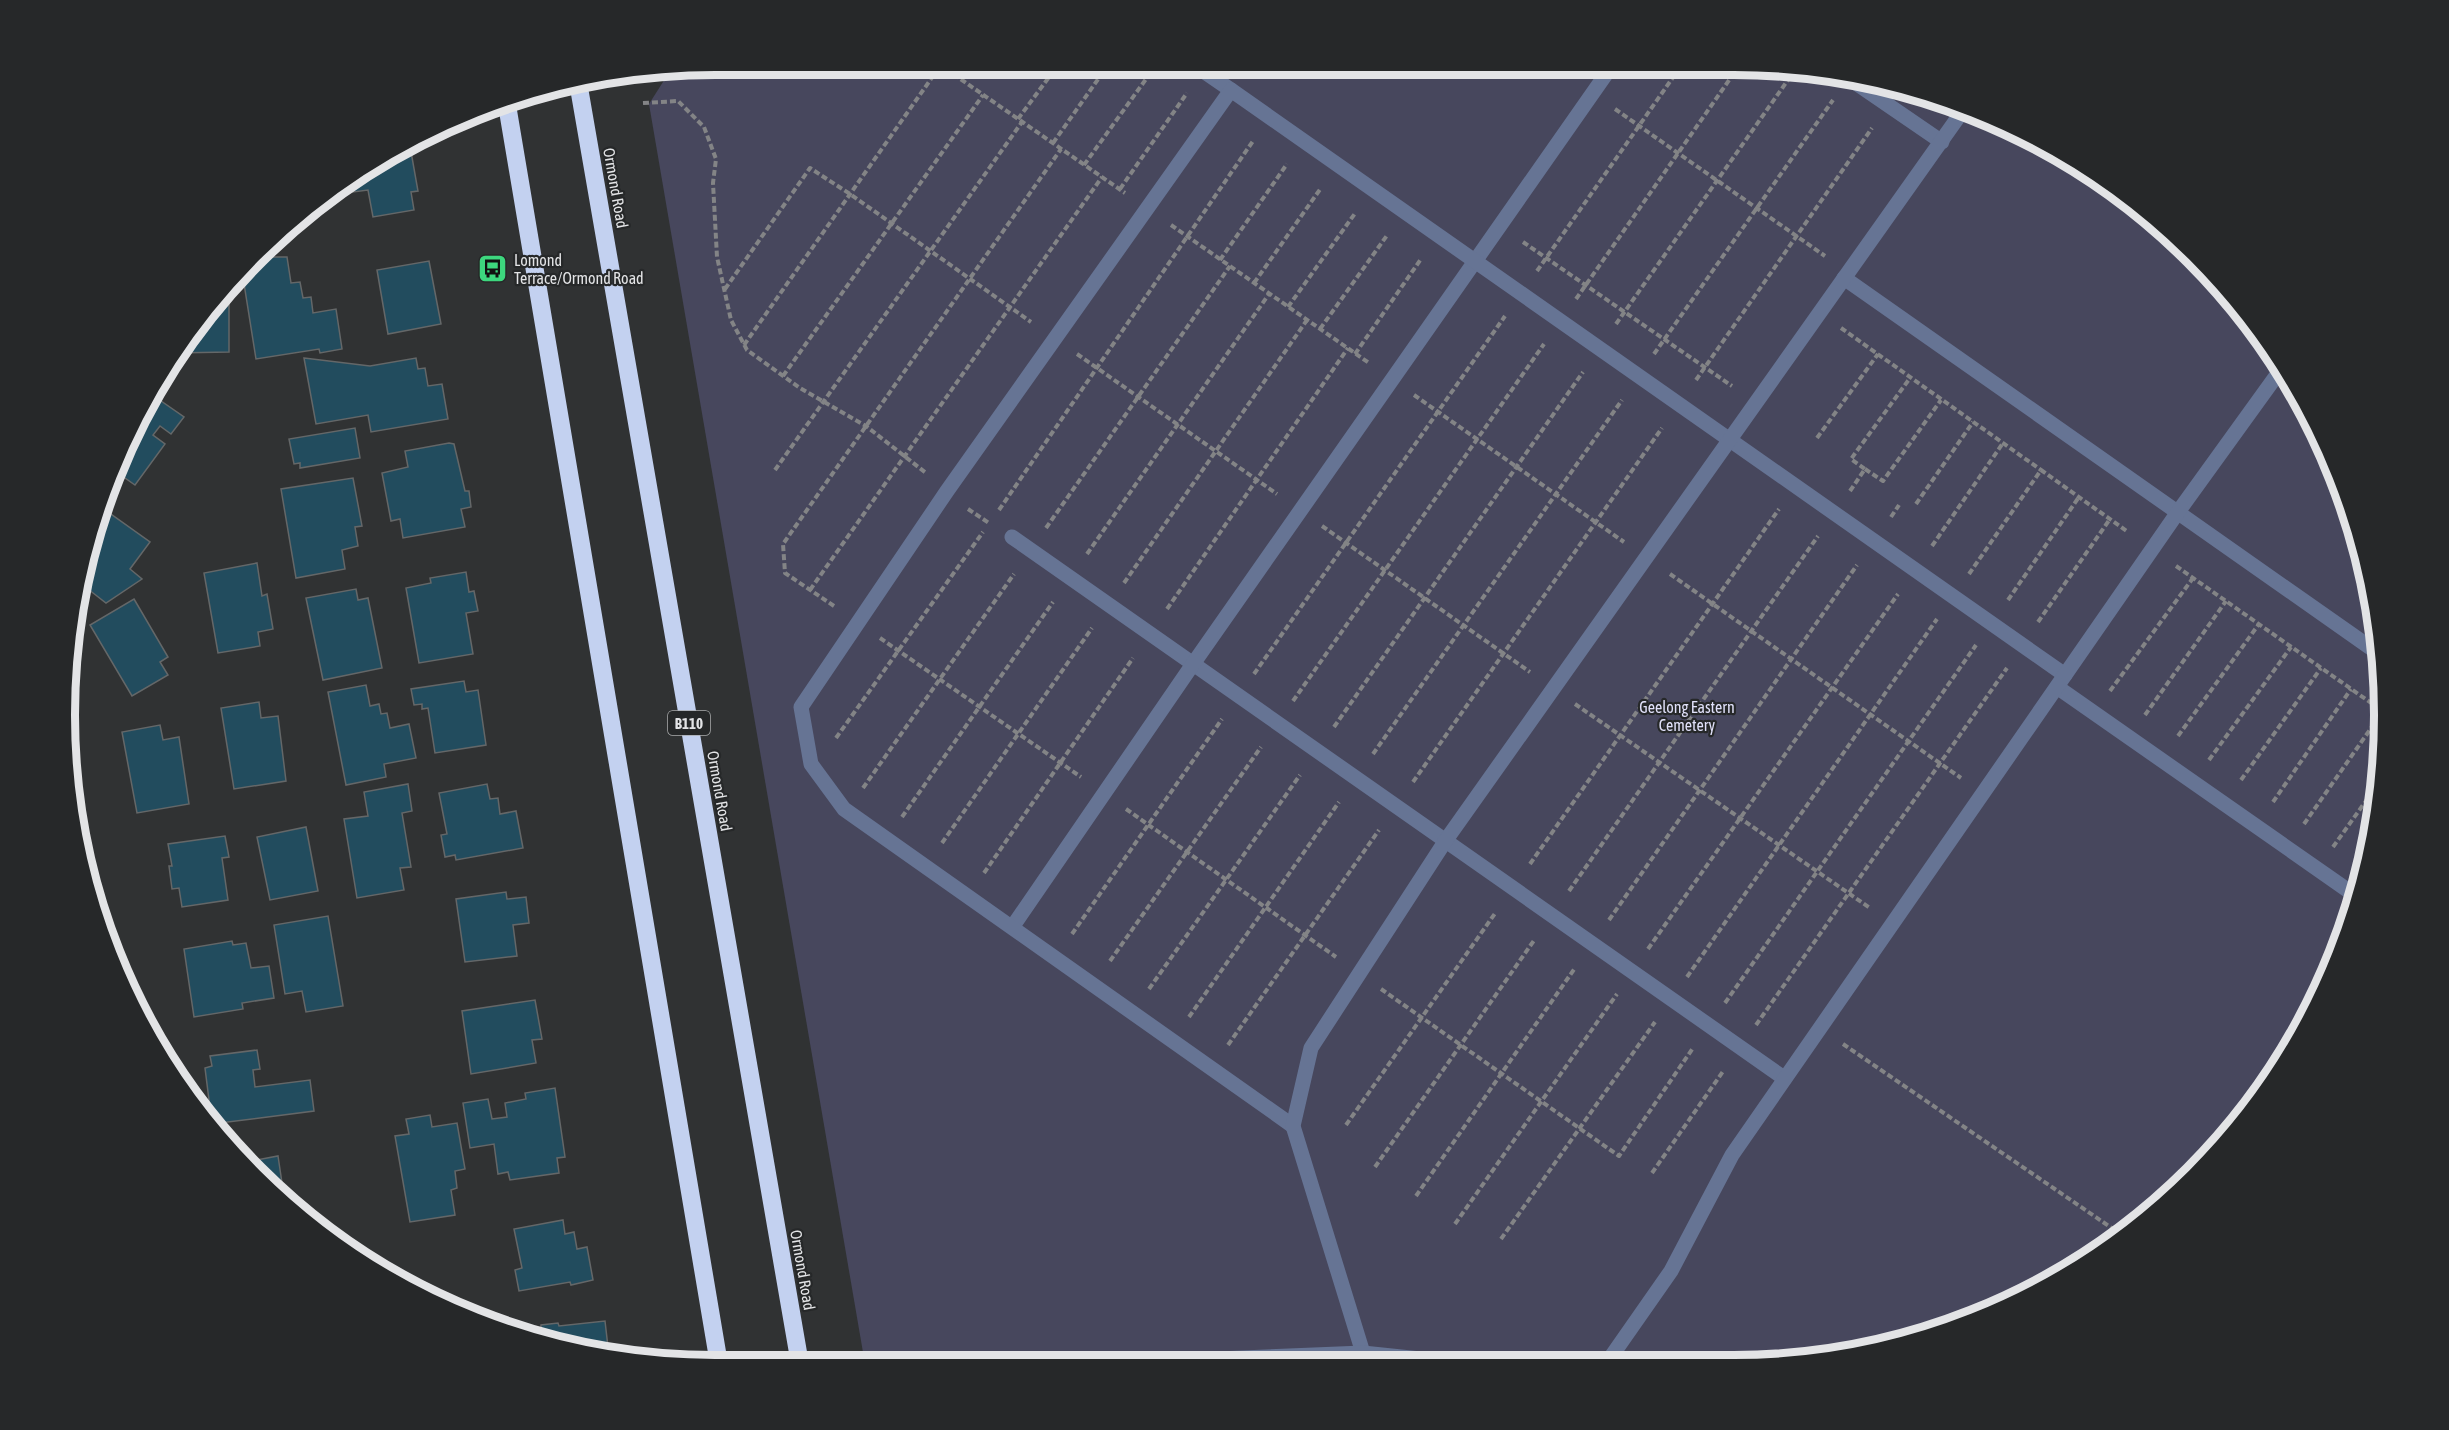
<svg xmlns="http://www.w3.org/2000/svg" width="2449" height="1430" font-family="'Asap Condensed',sans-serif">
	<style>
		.green { fill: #47475d }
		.building { fill: #224c5e; stroke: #646768; stroke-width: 1.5 }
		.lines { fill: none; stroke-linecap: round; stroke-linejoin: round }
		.path { stroke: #838486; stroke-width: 4; stroke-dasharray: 6 3; stroke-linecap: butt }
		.minor { stroke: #667494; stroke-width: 15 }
		.highway { stroke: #c3d1f0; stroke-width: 18 }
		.labels { text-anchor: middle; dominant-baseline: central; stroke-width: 4.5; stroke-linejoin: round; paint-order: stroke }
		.shield { fill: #262829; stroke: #aaacad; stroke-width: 1.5 }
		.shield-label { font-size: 15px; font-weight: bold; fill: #e3e4e6 }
		.street-label { font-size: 16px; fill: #e3e4e6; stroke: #262829 }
		.poi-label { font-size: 16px; fill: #e3e4e6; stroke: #262829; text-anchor: start }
		.park-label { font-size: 16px; fill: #e1e1fa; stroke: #262829 }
		.rim { fill: none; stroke: #e3e4e6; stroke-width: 8 }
	</style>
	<rect width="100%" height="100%" fill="#303233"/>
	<!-- green -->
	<path class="green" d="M1777 66 1943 99 2095 174 2194 255 2275 353 2335 466 2372 588 2384 715 2372 842 2335 964 2275 1076 2194 1175 2060 1278 1943 1331 1777 1364H865L649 104 670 71Z"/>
	<!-- building -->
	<g class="building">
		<path d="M410 146 418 191 411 192 414 210 373 217 368 190 353 192 351 179 401 148Z"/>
		<path d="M271 257H287L291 283 300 282 303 298 311 297 313 313 336 309 342 349 320 353 319 349 256 359 242 271 250 261Z"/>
		<path d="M429 261 441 324 388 334 377 270Z"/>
		<path d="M226 290H229V352L175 353Z"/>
		<path d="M304 358 370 366 416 358 418 369 425 368 428 386 442 384 448 419 371 432 368 415 316 424Z"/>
		<path d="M151 394 184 417 171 434 160 426 153 435 165 444 135 485 115 471 131 428Z"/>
		<path d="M355 428 360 458 300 468V463L294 464 289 439Z"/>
		<path d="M449 443 454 444 465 491H469L471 507 461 509 465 527 403 538 400 519 391 521 382 473 408 467 405 451Z"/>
		<path d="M353 478 362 526 355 527 358 546 342 550 345 569 296 578 281 489Z"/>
		<path d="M101 507 150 542 130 569 142 579 106 603 88 589 83 597 78 593 87 546Z"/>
		<path d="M257 563 262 596 267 594 273 629 258 632 260 646 218 653 204 573Z"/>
		<path d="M466 572 469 592 474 591 478 611 466 613 473 654 419 663 406 588 431 583 430 578Z"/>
		<path d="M356 589 358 600 368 598 382 668 323 680 306 598Z"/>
		<path d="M134 599 168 657 160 662 168 675 132 696 90 625Z"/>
		<path d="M464 681 466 692 478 690 486 745 435 753 428 708 422 709V704L414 705 411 689Z"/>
		<path d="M366 685 370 706 379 704 381 714 387 713 390 728 409 724 416 758 384 764 386 777 346 785 328 692Z"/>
		<path d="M259 702 261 718 278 716 286 781 234 789 221 708Z"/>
		<path d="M160 725 163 740 179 737 189 804 137 813 122 732Z"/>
		<path d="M408 784 412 811 402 813 411 867 400 868 404 890 357 898 344 819 368 816 364 792Z"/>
		<path d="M487 784 490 799 498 798 500 814 516 811 523 848 456 860 455 855 445 857 441 835 447 834 439 793Z"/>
		<path d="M306 827 318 891 270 900 257 837Z"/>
		<path d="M225 836 229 857 222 858 228 900 182 907 179 888 172 889 169 866H172L168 844Z"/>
		<path d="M506 892 507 899 526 897 529 923 513 925 517 956 465 962 456 899Z"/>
		<path d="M328 916 343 1006 306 1012 302 991 285 994 274 925Z"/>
		<path d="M232 941 233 945 246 943 251 968 269 966 274 998 242 1003 243 1009 194 1017 184 949Z"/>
		<path d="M535 1000 542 1039 532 1040 536 1063 471 1074 462 1011Z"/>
		<path d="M257 1050 260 1069 253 1070 255 1087 310 1080 314 1111 212 1124 205 1068 212 1066 210 1056Z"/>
		<path d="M555 1088 565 1157 557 1158 559 1173 510 1180 508 1172 498 1174 494 1144 470 1148 463 1103 488 1099 492 1119 507 1117 505 1103 526 1099 525 1093Z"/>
		<path d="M430 1115 432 1127 457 1123 465 1169 455 1171 457 1188 451 1190 455 1215 410 1222 395 1136 409 1134 406 1119Z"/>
		<path d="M278 1156 285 1203 246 1162Z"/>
		<path d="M563 1220 565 1234 574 1232 577 1249 587 1247 593 1280 571 1285 570 1282 519 1291 515 1270 522 1268 514 1229Z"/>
		<path d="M605 1321 608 1347H601V1350L529 1335 528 1332 541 1330V1325L558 1323 559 1326Z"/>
	</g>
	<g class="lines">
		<!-- path -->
		<g class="path">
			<path d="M946 69 1125 193"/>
			<path d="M643 103 678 101 704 127 716 159 713 183 717 257 731 320 747 350 800 388 866 426 926 473"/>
			<path d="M1615 109 1825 256"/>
			<path d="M1018 119 1055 69"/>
			<path d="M1053 143 1106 68"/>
			<path d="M1084 165 1154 68"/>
			<path d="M1120 189 1187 93"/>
			<path d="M1171 225 1369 363"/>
			<path d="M1523 242 1732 386"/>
			<path d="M1220 260 1287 164"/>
			<path d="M1537 271 1681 66"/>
			<path d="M1254 283 1321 188"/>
			<path d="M725 289 810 168 850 194 1031 322"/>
			<path d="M1576 299 1739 66"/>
			<path d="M1288 307 1356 212"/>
			<path d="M1616 324 1795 70"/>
			<path d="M1841 328 2041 470"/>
			<path d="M1320 329 1388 234"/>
			<path d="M744 345 938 69"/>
			<path d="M1077 354 1277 494"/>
			<path d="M1355 354 1421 259"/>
			<path d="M1654 354 1833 100"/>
			<path d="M783 376 983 95"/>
			<path d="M1696 380 1872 128"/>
			<path d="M1414 395 1624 542"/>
			<path d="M1817 438 1878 354"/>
			<path d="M1865 469 1883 481 1941 400"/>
			<path d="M775 470 1022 122"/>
			<path d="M1850 491 1865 469 1851 459 1910 378"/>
			<path d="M1916 504 1973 422"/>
			<path d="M968 509 989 523"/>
			<path d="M999 510 1253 141"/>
			<path d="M1891 517 1899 505"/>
			<path d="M1322 526 1530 672"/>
			<path d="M1046 528 1230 266"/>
			<path d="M1932 546 2003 443"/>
			<path d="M1087 554 1269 294"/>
			<path d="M2176 566 2384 712"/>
			<path d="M1670 574 1961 778"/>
			<path d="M1969 574 2041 470 2128 532"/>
			<path d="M1124 583 1307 320"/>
			<path d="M810 590 1102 177"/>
			<path d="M2008 600 2079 497"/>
			<path d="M834 606 785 573 783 544 1061 149"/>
			<path d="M1167 609 1348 348"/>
			<path d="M2038 622 2110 519"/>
			<path d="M880 638 1081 777"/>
			<path d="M1254 674 1505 316"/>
			<path d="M2110 691 2193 578"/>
			<path d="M1293 701 1544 344"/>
			<path d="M1575 704 1870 908"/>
			<path d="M2145 715 2226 601"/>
			<path d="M1334 727 1583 372"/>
			<path d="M2178 736 2259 624"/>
			<path d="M836 738 983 532"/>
			<path d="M1373 754 1622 400"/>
			<path d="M2209 760 2291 647"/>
			<path d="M2241 780 2321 668"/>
			<path d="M1413 782 1662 428"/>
			<path d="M863 788 1014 574"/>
			<path d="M2273 802 2351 689"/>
			<path d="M1126 809 1336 957"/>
			<path d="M902 817 1053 602"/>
			<path d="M2304 824 2383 711"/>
			<path d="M942 843 1092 628"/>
			<path d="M2333 847 2378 784"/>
			<path d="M1530 864 1779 509"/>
			<path d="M984 873 1133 658"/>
			<path d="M1569 891 1818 536"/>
			<path d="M1609 920 1857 565"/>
			<path d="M1072 934 1222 719"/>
			<path d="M1648 949 1898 594"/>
			<path d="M1110 961 1261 747"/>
			<path d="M1687 977 1937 619"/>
			<path d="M1149 989 1300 775"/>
			<path d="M1381 989 1619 1156 1693 1048"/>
			<path d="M1725 1003 1976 645"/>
			<path d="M1189 1017 1339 802"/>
			<path d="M1756 1025 2007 668"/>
			<path d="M1843 1044 2119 1233"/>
			<path d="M1228 1045 1379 830"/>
			<path d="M1346 1125 1496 912"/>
			<path d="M1375 1167 1535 939"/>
			<path d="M1652 1173 1724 1070"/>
			<path d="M1416 1196 1575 968"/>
			<path d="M1455 1224 1617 994"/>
			<path d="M1501 1239 1655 1022"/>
		</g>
		<!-- minor -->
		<g class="minor">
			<path d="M1199 68 1231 90"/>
			<path d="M1853 81 1942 142"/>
			<path d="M1844 278 2378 653"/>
			<path d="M1012 537 1784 1078"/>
			<path d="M2057 687 2356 896"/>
			<path d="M1013 926 1193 664 1611 67"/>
			<path d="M1293 1126 844 809 811 764 801 707 947 491 1231 90 2065 675"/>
			<path d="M1363 1353 1293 1126 1311 1048 1446 840 1964 109"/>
			<path d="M1097 1364 1363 1353 1468 1364"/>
			<path d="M1606 1364 1671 1271 1732 1155 2178 512 2282 368"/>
		</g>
		<!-- highway -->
		<g class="highway">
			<path d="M578 82 800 1364"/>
			<path d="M506 99 719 1364"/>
		</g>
	</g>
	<!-- icons -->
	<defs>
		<symbol id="bus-square" viewBox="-11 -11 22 22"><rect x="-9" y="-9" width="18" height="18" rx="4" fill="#3dd77e" stroke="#262829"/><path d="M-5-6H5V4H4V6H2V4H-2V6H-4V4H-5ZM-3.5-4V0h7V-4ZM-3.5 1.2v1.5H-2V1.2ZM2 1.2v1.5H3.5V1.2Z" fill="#111"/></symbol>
	</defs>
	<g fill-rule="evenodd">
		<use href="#bus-square" x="476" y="252" width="33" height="33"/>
	</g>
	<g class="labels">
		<!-- shield labels -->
		<rect class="shield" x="668" y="711" width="42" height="24" rx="4.5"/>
		<g class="shield-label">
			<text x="689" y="723">B110</text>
		</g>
		<!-- street labels -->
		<g class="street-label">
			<text transform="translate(616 188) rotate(80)">Ormond Road</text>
			<text transform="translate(720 791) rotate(80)">Ormond Road</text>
			<text transform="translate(803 1270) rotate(80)">Ormond Road</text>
		</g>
		<!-- poi labels -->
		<g class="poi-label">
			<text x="514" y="260">Lomond<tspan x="514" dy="18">Terrace/Ormond Road</tspan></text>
		</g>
		<!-- park labels -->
		<g class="park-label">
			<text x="1687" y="707">Geelong Eastern<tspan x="1687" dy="18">Cemetery</tspan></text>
		</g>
	</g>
	<!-- crop -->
	<path d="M0 0H2449V1430H0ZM715 75H1734A640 640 0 0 1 2374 715V715A640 640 0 0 1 1734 1355H715A640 640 0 0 1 75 715V715A640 640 0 0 1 715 75Z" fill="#262829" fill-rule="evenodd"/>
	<path class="rim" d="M715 75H1734A640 640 0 0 1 2374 715V715A640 640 0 0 1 1734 1355H715A640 640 0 0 1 75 715V715A640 640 0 0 1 715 75Z"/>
</svg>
